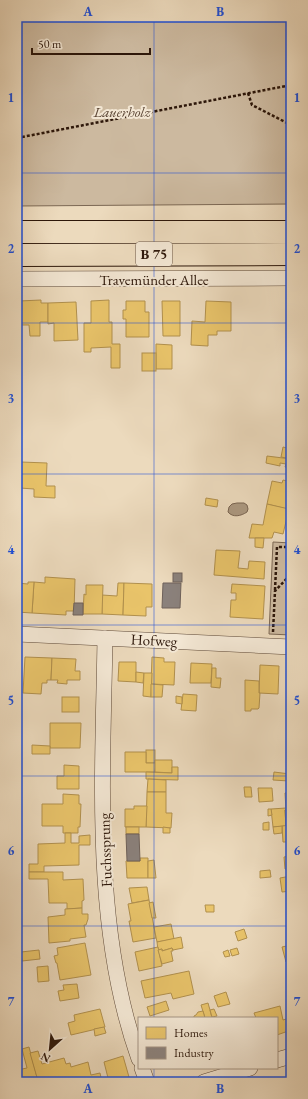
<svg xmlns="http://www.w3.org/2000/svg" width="308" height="1099" font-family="'EB Garamond',serif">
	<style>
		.green { fill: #ccb99f; stroke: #7c6854 }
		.water { fill: #ab9880; stroke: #796451 }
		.homes { fill: #e9c46a; stroke: #b1904d }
		.industry { fill: #8a817c; stroke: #6e615a }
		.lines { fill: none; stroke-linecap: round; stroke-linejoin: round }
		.minor-casing { stroke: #5d4837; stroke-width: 16 }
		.trunk-casing { stroke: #2d170a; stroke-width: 24 }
		.path { stroke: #2d170a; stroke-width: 2.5; stroke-dasharray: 3 2; stroke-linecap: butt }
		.minor { stroke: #f3e7d4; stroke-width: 15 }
		.trunk { stroke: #ecdabd; stroke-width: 22 }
		.grid { fill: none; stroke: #1d4ed8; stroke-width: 1; stroke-opacity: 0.55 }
		.labels { text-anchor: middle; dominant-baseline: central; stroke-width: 4; stroke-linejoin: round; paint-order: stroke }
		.shield { fill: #f3e7d4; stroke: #685547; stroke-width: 1 }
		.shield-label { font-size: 14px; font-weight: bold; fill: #2d170a }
		.park-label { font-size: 15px; font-style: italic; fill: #5d4837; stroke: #f3e7d4 }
		.street-label { font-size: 15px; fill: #2d170a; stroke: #f3e7d4 }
		.neatline { fill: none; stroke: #1d4ed8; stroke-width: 1.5 }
		.grid-label { font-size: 13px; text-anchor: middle; font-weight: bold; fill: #1d4ed8 }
	</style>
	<rect width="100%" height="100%" fill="#ecdabd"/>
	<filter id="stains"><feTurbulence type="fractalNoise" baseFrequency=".005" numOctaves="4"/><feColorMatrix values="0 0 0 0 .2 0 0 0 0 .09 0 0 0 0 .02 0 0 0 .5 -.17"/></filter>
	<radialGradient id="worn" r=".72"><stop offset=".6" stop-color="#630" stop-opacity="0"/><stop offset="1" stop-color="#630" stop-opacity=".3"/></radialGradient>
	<!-- green -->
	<g class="green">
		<path d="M17 17H291V204L17 206Z"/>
		<path d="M273 542 291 543V635L269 634Z"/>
	</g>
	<!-- water -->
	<path class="water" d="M237 503H244L247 505 248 509 247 512C241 516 233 518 228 512L229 507 232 504Z"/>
	<!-- homes -->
	<g class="homes">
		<path d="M41 300V303H48V322H40V336H30L29 325H19V301Z"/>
		<path d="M109 300V322H112V344H120V368H111V347L91 348V352H84V323H91V301Z"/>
		<path d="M126 301H145V312H149V337H126V319H123V310H126Z"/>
		<path d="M162 301H180V336H163Z"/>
		<path d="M206 301 231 302V331H217V335H208V346L191 345 192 321 205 322Z"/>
		<path d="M76 302 78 340 54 341V323L48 324V303Z"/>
		<path d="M156 344 172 345V369H156Z"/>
		<rect x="142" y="353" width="14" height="18"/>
		<path d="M283 447 291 449V459L281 457Z"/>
		<path d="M267 456 291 459V468L285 467 286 464 280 463V466L266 463Z"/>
		<path d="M21 462 47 463 46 486H55V498L34 497V489L20 488Z"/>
		<path d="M283 480 291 482V510L267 504 272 481 282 483Z"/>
		<path d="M206 498 218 500 217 507 205 505Z"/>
		<path d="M267 504 289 509 283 534 274 532 272 538H249L252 524 263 525Z"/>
		<path d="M255 538H264L263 548 255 547Z"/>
		<path d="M216 550 240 551 238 568 248 569 249 561 265 562 264 579 214 575Z"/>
		<path d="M45 577 75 579 74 611H66V615L32 613 34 582 45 583Z"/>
		<path d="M28 582H34L32 613 17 612V583L28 584Z"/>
		<path d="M118 583H124L123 615 102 614V595L117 596Z"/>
		<path d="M124 583 152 584V607H146V616L123 615Z"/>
		<path d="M232 584 265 586 263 619 230 617 231 600H236V593H231Z"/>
		<path d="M86 585H103L102 614H83L84 594 86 595Z"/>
		<path d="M25 657 52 658 51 680H47V683H42L41 694 23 693Z"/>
		<path d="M152 657 164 658V662H175L174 685 151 684Z"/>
		<path d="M52 658 76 659 75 671H80V680H67V684L57 683 58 680H51Z"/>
		<path d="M119 662H136V682L118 681Z"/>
		<path d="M191 663 212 664 211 683H190Z"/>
		<path d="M260 665 279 666 278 694 259 693Z"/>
		<path d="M212 668H216V678H221L220 688 211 687Z"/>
		<path d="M136 672 144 673 143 683 136 682Z"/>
		<path d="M144 673H152L151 697 143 696Z"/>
		<path d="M245 680 259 681V693H260L259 708 258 709H251V711H245Z"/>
		<path d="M151 684 163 685 162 697H151Z"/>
		<path d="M183 694 197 695 196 711 181 710Z"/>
		<path d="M176 696 182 697V704L176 703Z"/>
		<rect x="62" y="697" width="17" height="15"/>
		<rect x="289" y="714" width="2" height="8"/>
		<path d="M50 723H81L80 748H50Z"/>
		<path d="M290 741H291V758H289Z"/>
		<path d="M32 745 50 746V754H32Z"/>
		<rect x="146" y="750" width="9" height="13"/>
		<path d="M125 752H146V763H156L155 772H125Z"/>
		<path d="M155 760H172V773L155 772Z"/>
		<path d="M64 765 79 766V789H57V776H64Z"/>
		<path d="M172 767H178V780L146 779V772L172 773Z"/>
		<path d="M274 772 290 774 289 781 273 780Z"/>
		<path d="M148 779 166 780V792H147Z"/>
		<path d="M290 783H291V810H286L285 793 291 792Z"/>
		<path d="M244 787H251L252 797H245Z"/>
		<path d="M258 788H272L273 801 259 802Z"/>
		<path d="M147 792H166V813H172L171 828 146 827Z"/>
		<path d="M63 794 79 795V804H81L80 827H78V833H63V826H42V804H63Z"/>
		<path d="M134 806H147L146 827H125V809H134Z"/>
		<path d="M286 808V810H285L286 826 273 827 271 809Z"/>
		<path d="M268 809H271L272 815 268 816Z"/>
		<path d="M285 810H291V825L286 826Z"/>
		<path d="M269 822V830H263V823Z"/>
		<path d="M291 825V842H283L282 826Z"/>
		<path d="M282 826V833L274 834 273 827Z"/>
		<rect x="126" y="827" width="13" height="7"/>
		<path d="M163 827 170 828V833H163Z"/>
		<path d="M65 833H71V843H79V836L90 835V845H79V865L44 866V872H29V864H38V844L65 843Z"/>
		<path d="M288 842H291V856H289Z"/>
		<path d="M289 856H291V869H285L284 857Z"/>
		<path d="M140 858H148V878H127L126 861H140Z"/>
		<path d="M154 860 156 878H148V861Z"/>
		<path d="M270 870 271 877 260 878V871Z"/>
		<path d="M29 872H63V880L83 879 84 900 82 901V908L67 909V903H49L48 879H29Z"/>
		<path d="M291 876V891L282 892 280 878Z"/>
		<path d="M147 887 149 900 132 903 129 888Z"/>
		<path d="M149 900 156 938 133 942 129 921H131L128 904Z"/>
		<path d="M153 902 156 918H152L149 903Z"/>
		<path d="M205 905H214V912H206Z"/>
		<path d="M82 908V914H88V919L86 925H84L86 937 70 939V941L49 943 48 917 65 915V909Z"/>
		<path d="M171 924 174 939 157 942 154 927Z"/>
		<path d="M244 929 247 938 238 941 235 932Z"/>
		<path d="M181 937 183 948 173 950 172 948 162 951V949L158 950 157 942Z"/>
		<path d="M85 943 91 975 60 980 57 963H56L54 956 58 955 57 948Z"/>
		<path d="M291 945V961L286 962 282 947Z"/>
		<path d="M158 947 162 966 139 971 135 952Z"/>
		<path d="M172 948 173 951H171L173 961 162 964 158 950 162 949V951Z"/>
		<path d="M237 948 239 954 232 956 230 950Z"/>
		<path d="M39 950 40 959 22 961 21 952Z"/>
		<path d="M228 950 230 956 225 957 223 952Z"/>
		<path d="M48 966 49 981 38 982 37 967Z"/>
		<path d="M189 971 194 994 173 999 171 993 145 998 141 981Z"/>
		<path d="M77 984 79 998 60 1001 58 991 64 990 63 985Z"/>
		<path d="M226 992 230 1004 218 1007 214 996Z"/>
		<path d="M166 1001 169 1010 150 1016 147 1007Z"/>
		<path d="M208 1003 210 1010 212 1018H205L201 1005Z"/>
		<path d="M280 1006 283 1020 289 1018 291 1030 277 1035V1018H256L254 1013Z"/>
		<path d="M100 1009 105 1027 71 1035 68 1023 75 1021 74 1015Z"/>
		<path d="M214 1009 217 1016 212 1017 210 1010Z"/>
		<path d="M203 1011 205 1018H194V1016L196 1015 198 1012Z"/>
		<path d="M104 1027 106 1033 95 1036 94 1029Z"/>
		<path d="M29 1047 38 1081 20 1082 17 1070 27 1068 22 1049Z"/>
		<path d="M38 1051 42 1064 64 1058 66 1064 70 1063 71 1067 88 1062 91 1075 100 1073 102 1082H46L45 1079 38 1081 30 1053Z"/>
		<path d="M123 1056 129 1077 109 1082 104 1062Z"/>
	</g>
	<!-- industry -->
	<g class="industry">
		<rect x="17" y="449" width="2" height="16"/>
		<rect x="173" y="573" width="9" height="9"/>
		<path d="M163 583H181L180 608H162Z"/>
		<path d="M74 603H83V615H73Z"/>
		<path d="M126 834H139L140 861H127Z"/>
	</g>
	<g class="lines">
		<defs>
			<g id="minor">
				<path d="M17 279 291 278"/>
				<path d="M17 634 291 647"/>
				<path d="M105 638C103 775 92 928 139 1059"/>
				<path d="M277 1060 291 1056"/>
				<path d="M142 1068 147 1082"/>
				<path d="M204 1082 250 1068"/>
			</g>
			<g id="trunk">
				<path d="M17 232H291"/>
				<path d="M17 255 291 254"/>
			</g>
		</defs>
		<!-- minor casing -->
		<use href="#minor" class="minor-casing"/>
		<!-- trunk casing -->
		<use href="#trunk" class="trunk-casing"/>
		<!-- path -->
		<g class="path">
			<path d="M248 93 252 105 291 125"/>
			<path d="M17 138 291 85"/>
			<path d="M275 590 277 547H291"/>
			<path d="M273 632 275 591 291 574"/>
		</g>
		<!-- minor -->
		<use href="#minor" class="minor"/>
		<!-- trunk -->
		<use href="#trunk" class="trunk"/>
	</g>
	<!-- grid -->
	<path class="grid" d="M154 17V1018M17 173H291M17 323H291M17 474H291M17 625H291M17 776H291M17 926H291M154 1068V1082"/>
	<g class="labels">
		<!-- shield labels -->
		<rect class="shield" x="136" y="242" width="36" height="24" rx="3"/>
		<g class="shield-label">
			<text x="154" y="254">B 75</text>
		</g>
		<!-- park labels -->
		<g class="park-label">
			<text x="122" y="111">Lauerholz</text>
		</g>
		<!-- street labels -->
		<g class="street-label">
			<text x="154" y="279">Travemünder Allee</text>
			<text transform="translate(154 640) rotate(3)">Hofweg</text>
			<text transform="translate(105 850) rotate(-92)">Fuchssprung</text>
		</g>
	</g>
	<!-- margin -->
	<rect width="308" height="1099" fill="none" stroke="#ecdabd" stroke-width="44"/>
	<!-- legend -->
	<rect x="138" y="1017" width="140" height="52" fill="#f3e7d4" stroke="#a49483"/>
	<rect x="146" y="1027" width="20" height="12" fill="#e9c46a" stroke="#a49483"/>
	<text x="174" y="1037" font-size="12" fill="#2d170a">Homes</text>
	<rect x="146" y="1047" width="20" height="12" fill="#8a817c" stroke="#a49483"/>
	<text x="174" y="1057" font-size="12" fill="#2d170a">Industry</text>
	<!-- north arrow -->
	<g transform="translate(50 1049) rotate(207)" stroke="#f3e7d4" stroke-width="3" paint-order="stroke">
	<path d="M0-3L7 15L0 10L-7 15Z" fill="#2d170a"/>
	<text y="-6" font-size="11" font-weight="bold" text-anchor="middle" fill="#2d170a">N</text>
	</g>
	<!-- scale -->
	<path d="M32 48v6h118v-6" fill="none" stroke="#2d170a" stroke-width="2"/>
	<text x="38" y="48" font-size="12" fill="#2d170a" stroke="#f3e7d4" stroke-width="3" paint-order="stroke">50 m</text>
	<rect x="22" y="22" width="264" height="1055" class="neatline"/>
	<g class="grid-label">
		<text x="88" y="16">A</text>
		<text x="220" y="16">B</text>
		<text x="11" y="102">1</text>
		<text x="297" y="102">1</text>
		<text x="11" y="253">2</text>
		<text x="297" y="253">2</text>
		<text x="11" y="403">3</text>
		<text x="297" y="403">3</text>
		<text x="11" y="554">4</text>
		<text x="297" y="554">4</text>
		<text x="11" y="705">5</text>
		<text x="297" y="705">5</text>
		<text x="11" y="855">6</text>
		<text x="297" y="855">6</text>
		<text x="11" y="1006">7</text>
		<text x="297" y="1006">7</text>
		<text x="88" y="1093">A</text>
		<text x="220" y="1093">B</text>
	</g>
	<rect width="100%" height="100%" filter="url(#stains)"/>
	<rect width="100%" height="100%" fill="url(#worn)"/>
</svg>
